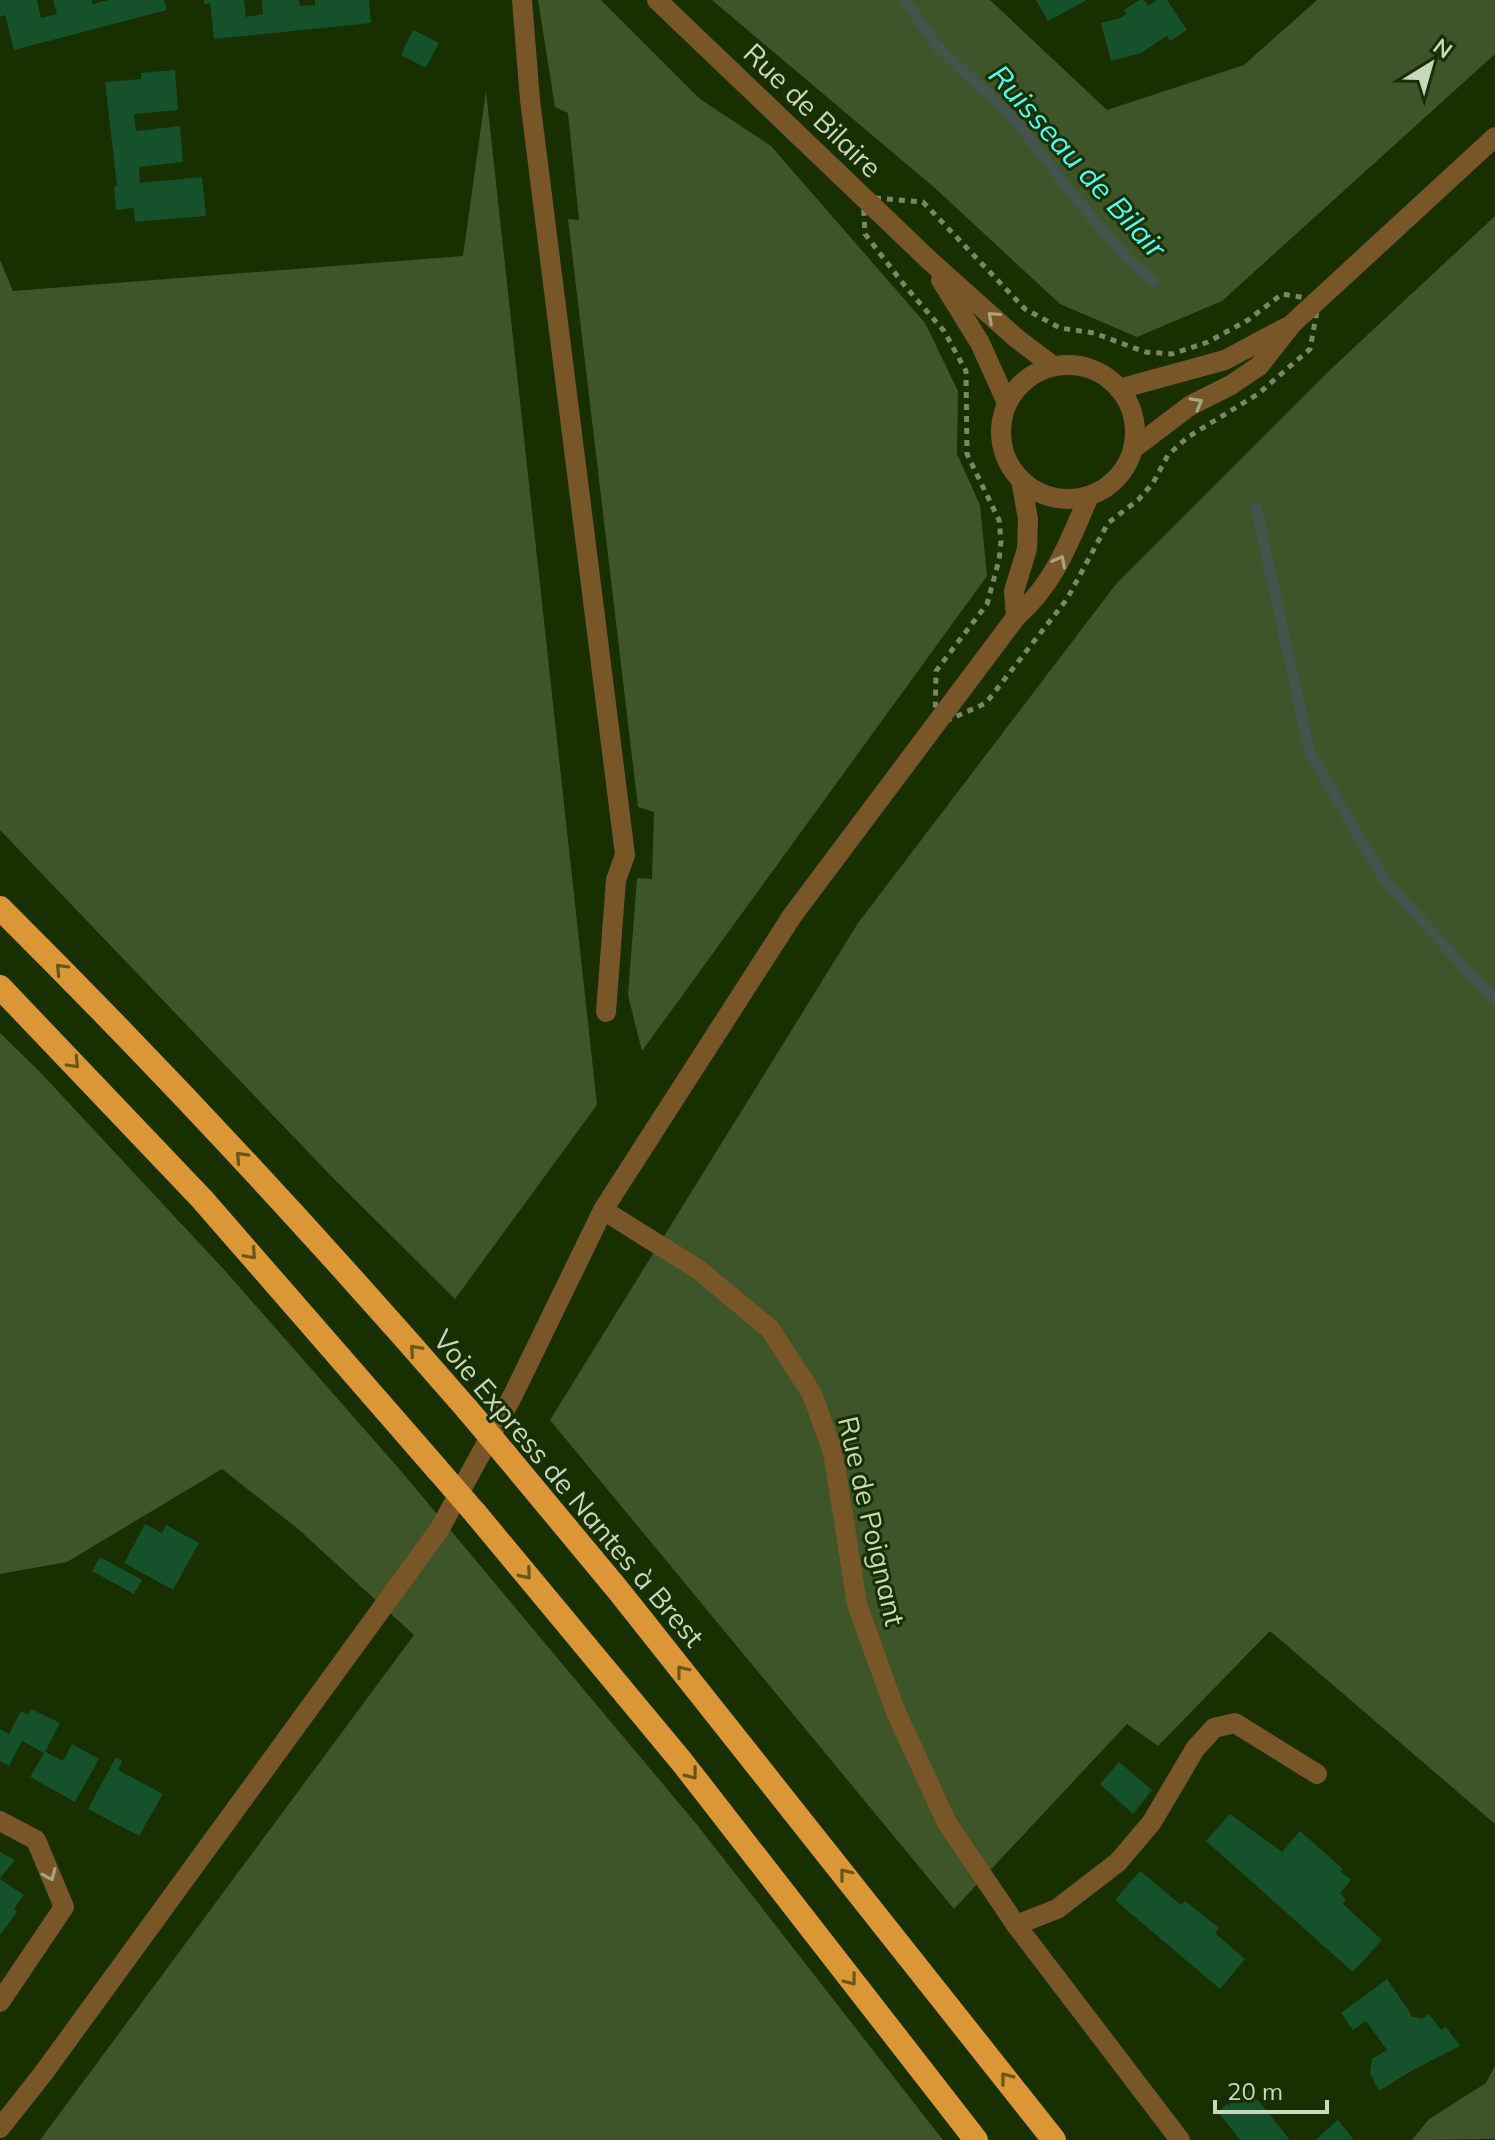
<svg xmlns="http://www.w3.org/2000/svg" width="1495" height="2140" font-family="Mulish,sans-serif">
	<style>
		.green { fill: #3d5528 }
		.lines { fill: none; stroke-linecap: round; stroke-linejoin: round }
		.stream { stroke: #44544c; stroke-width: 11 }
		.building { fill: #15512b }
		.path { stroke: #768965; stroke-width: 5; stroke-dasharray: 6 6; stroke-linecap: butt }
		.minor { stroke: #785628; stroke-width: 20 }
		.highway { stroke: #db9736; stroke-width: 24 }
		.highway-bridge { stroke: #db9736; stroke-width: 24 }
		.oneway { stroke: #a8a381 }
		.oneway2 { stroke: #665916 }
		.labels { text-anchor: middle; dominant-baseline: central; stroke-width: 6; stroke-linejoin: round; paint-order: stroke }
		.street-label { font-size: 28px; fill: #c8d7bd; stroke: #182f00 }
		.water-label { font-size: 30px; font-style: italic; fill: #4efef9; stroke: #182f00 }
	</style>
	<rect width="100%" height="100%" fill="#182f00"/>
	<!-- green -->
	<g class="green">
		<path d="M538 0H601L700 99 771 146 925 323 958 391 957 454 980 505 987 576 642 1051 628 995 637 878 652 879 654 812 638 807 568 219 579 220 568 113 555 107Z"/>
		<path d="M712 0H990L1107 110 1244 65 1317 0H1495V54L1222 301 1137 337 1060 304 936 189Z"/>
		<path d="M486 91 597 1105 455 1299 334 1179 0 830V260L13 291 463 256Z"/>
		<path d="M1495 216V1824L1270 1631 1158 1746 1127 1724 954 1909 550 1420 858 923 1116 584 1331 369Z"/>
		<path d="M0 1033 41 1073 228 1274 401 1471 698 1826 943 2140H40L414 1635 298 1529 222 1469 67 1562 0 1574Z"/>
		<path d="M1495 2066V2139L1412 2140 1429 2119 1486 2083Z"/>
	</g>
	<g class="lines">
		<!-- stream -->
		<g class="stream">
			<path d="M905 0 936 45 1015 120 1073 195 1128 259 1154 282"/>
			<path d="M1256 507 1310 753 1385 881 1495 1000"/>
		</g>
	</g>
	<!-- building -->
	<g class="building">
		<path d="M0 0H37L41 18 57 14 53 0H92L93 4 109 0H164L167 10 14 50 5 15 0 17Z"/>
		<path d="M204 0H244L246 17 263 14 262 0H299L300 6 315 5V0H369L371 23 214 39 210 3 204 4Z"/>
		<path d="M1036 0H1087L1048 21Z"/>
		<path d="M1139 0H1144L1148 6 1157 0H1167L1187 30 1170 41 1167 36 1141 53 1111 61 1101 23 1120 18 1126 14 1124 10Z"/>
		<path d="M413 30 439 43 426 68 401 55Z"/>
		<path d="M175 70 178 110 134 114 136 131 180 126 183 162 139 167 140 183 202 177 206 216 135 222 134 208 116 210 114 187 117 186 105 82 141 79V73Z"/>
		<path d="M145 1524 162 1533 166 1525 199 1543 173 1590 124 1563Z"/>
		<path d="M100 1557 142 1580 134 1594 92 1571Z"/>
		<path d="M31 1709 60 1723 45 1752 63 1761 72 1744 99 1759 75 1802 30 1777 44 1753 22 1741 9 1766 0 1761V1729L9 1734 21 1711 28 1715Z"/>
		<path d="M116 1757 122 1761 118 1770 163 1794 139 1836 88 1809Z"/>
		<path d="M1119 1762 1152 1790 1133 1814 1100 1784Z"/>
		<path d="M1230 1814 1282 1852 1300 1831 1343 1869 1340 1871 1351 1880 1340 1893 1346 1900 1343 1904 1382 1940 1353 1972 1206 1841Z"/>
		<path d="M0 1852 15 1860 0 1878Z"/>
		<path d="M1140 1871 1181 1905 1185 1901 1219 1928 1215 1933 1245 1959 1220 1989 1115 1900Z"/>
		<path d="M0 1879 24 1895 14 1909 17 1912 0 1935Z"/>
		<path d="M1387 1979 1411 2014 1410 2016 1422 2019 1429 2014 1441 2030 1446 2027 1460 2046 1413 2070 1379 2091 1370 2073 1372 2059 1387 2050 1366 2021 1353 2030 1341 2013Z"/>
		<path d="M1246 2087 1261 2104 1290 2140H1240L1218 2112Z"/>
		<path d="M1338 2120 1354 2140H1315Z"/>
	</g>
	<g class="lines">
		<!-- path -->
		<path class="path" d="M863 197 923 202 1025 309 1060 328 1094 333 1145 352 1172 354 1208 342 1248 320 1282 294 1319 300 1310 349 1258 394 1188 437 1168 455 1153 483 1138 500 1108 523 1067 599 986 703 935 726 936 671 987 604 999 560 1001 541 999 520 967 454 966 371 944 331 905 286 865 234Z"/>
		<!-- minor -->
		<g class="minor">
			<path d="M522 0 530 100 625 855 616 880 606 1012"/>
			<path d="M657 0 929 260 1016 338 1053 366"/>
			<path d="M941 280 980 343 1007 403"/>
			<circle cx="1068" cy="432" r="67"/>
			<path d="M1119 389 1225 360 1285 328"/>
			<path d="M1134 448 1191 405 1231 385 1259 366 1292 324 1495 137"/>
			<path d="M1016 617 1014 591 1027 549 1028 519 1021 480"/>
			<path d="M603 1210 699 1270 770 1329 812 1394 833 1452 857 1604 895 1710 947 1823 1016 1925 1180 2140"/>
			<path d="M0 1821 36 1840 64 1907 0 2002"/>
			<path d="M1016 1925 1057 1909 1118 1862 1152 1822 1195 1749 1214 1728 1235 1723 1317 1774"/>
			<path d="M0 2128 42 2075 439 1530 513 1395 603 1210 792 916 1016 617C1055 583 1069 542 1089 496"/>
		</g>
		<!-- highway -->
		<g class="highway">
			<path d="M0 908C162 1069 317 1236 467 1409"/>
			<path d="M0 987 202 1199 437 1469"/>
			<path d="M505 1454 618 1590 1054 2140"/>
			<path d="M476 1514 682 1762 976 2140"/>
		</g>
		<!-- highway-bridge -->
		<g class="highway-bridge">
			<path d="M467 1409 505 1454"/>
			<path d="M437 1469 476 1514"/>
		</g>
	</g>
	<!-- one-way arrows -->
	<defs><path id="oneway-chevron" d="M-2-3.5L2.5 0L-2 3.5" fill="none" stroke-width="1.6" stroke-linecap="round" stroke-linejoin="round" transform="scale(2)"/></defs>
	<g class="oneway">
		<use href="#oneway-chevron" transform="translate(993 317) rotate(-138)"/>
		<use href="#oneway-chevron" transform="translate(1197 403) rotate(-29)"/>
		<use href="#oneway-chevron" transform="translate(1060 561) rotate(-62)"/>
		<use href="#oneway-chevron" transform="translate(50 1875) rotate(67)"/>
	</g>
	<g class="oneway2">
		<use href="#oneway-chevron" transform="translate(61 969) rotate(-134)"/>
		<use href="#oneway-chevron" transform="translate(74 1063) rotate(46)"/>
		<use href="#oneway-chevron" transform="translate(241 1157) rotate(-133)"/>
		<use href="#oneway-chevron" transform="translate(251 1254) rotate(48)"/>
		<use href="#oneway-chevron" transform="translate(415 1350) rotate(-131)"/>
		<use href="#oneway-chevron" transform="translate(526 1574) rotate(50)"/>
		<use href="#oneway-chevron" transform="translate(682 1671) rotate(-129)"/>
		<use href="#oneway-chevron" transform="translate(692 1774) rotate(52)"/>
		<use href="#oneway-chevron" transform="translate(845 1874) rotate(-129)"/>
		<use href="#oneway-chevron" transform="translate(851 1980) rotate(52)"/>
		<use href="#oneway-chevron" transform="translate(1006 2078) rotate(-128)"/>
	</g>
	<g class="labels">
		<!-- street labels -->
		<g class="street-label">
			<text transform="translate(813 110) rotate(44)">Rue de Bilaire</text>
			<text transform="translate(569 1488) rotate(50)">Voie Express de Nantes à Brest</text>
			<text transform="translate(872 1521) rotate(77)">Rue de Poignant</text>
		</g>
		<!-- water labels -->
		<g class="water-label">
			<text transform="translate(1078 161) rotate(48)">Ruisseau de Bilair</text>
		</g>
	</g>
	<!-- north arrow -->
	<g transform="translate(1431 64) rotate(37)" stroke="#182f00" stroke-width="6" paint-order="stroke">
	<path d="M0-6L14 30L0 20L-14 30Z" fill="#c8d7bd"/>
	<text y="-12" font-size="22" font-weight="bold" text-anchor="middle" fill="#c8d7bd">N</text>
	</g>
	<!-- scale -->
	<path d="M1215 2100v12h112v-12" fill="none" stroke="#c8d7bd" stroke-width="4"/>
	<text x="1227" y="2100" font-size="24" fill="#c8d7bd" stroke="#182f00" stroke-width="6" paint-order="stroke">20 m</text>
</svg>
